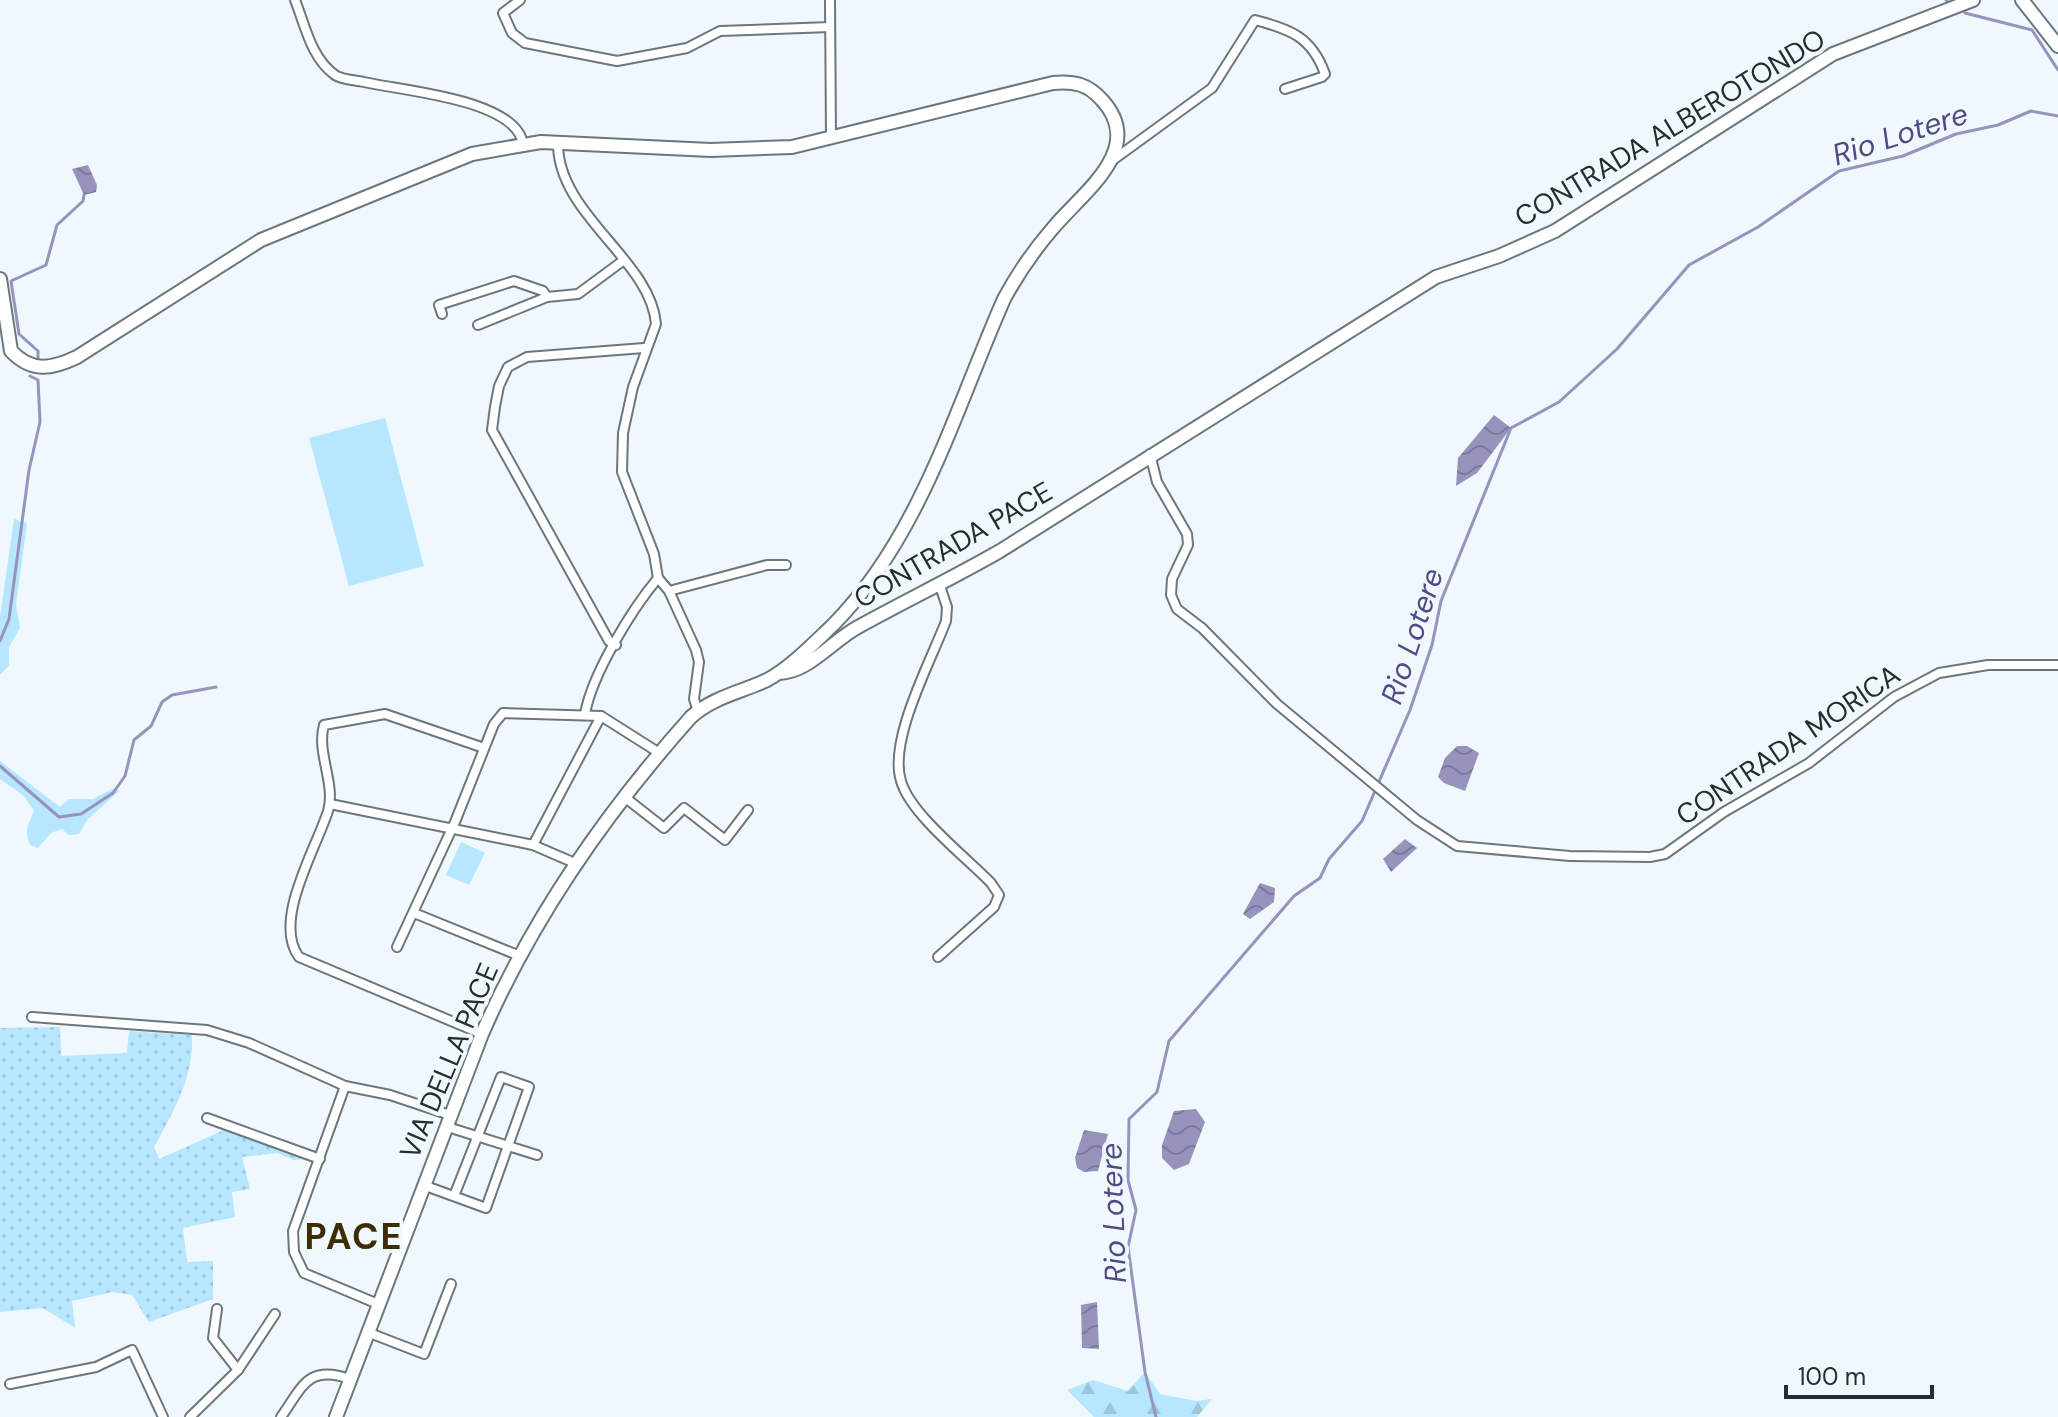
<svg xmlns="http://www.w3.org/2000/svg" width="2058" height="1417" font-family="'DM Sans',sans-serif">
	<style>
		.grass { fill: #b7e6ff }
		.forest { fill: url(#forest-firs) }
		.park { fill: url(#park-dots) }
		.water { fill: url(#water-waves) }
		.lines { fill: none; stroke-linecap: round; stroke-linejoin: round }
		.stream { stroke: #9893bd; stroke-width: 3 }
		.street-casing { stroke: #6c777d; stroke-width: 12 }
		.secondary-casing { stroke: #6c777d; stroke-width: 16 }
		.street { stroke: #fff; stroke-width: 8 }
		.secondary { stroke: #fff; stroke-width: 12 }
		.labels { text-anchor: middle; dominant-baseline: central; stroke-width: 8; stroke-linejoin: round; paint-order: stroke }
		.street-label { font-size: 28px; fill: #272c2e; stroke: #eef8fd }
		.water-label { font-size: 30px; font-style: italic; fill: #524982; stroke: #eef8fd }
		.district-label { font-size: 36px; font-weight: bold; letter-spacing: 2px; fill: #3e2d04; stroke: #eef8fd }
	</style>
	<defs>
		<pattern id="forest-firs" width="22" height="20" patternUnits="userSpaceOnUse" patternTransform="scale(2)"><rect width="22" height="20" fill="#b7e6ff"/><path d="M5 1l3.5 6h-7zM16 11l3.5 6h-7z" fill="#9dc5db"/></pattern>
		<pattern id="park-dots" width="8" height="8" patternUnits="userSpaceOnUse" patternTransform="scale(2)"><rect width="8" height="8" fill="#b7e6ff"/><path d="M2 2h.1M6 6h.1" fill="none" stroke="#9dc5db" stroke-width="1.8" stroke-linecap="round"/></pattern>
		<pattern id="water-waves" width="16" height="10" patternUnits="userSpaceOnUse" patternTransform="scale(2)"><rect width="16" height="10" fill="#9893bd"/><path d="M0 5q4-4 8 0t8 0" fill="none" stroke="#7c789a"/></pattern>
	</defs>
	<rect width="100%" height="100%" fill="#eef8fd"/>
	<!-- grass -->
	<g class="grass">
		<path d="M385 418 424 566 349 586 309 438Z"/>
		<path d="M14 519 27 523 16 605 20 628 9 647V665L0 675V617Z"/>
		<path d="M0 761 60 807 69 799H93L114 788 119 791 87 820 79 834 69 835 62 829 51 833 38 848 30 845C24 830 28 825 34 811L24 796 0 779Z"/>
		<path d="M461 842 485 853 469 885 446 875Z"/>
	</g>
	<!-- forest -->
	<path class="forest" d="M1145 1372 1160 1394 1196 1401 1212 1399 1197 1417H1094L1067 1390 1093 1380 1128 1391Z"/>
	<!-- park -->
	<path class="park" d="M60 1027 61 1056 127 1053 129 1031 192 1035C194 1076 174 1111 154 1147L159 1159 224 1130 307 1159 294 1160 277 1153 242 1157 250 1189 232 1192 235 1217 183 1228 187 1262 213 1261V1299L149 1322 132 1295 112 1292 72 1301 75 1328 43 1308 0 1312V1028Z"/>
	<!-- water -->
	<g class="water">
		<path d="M88 165 97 185 96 192 84 195 72 169Z"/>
		<path d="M1494 415 1511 428 1477 473 1456 486 1458 458Z"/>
		<path d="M1457 746H1467L1479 753 1465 791 1444 783 1438 777 1445 758Z"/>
		<path d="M1405 839 1417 848 1391 872 1383 859Z"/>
		<path d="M1260 883 1275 888 1274 902 1250 919 1243 914Z"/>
		<path d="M1196 1109 1205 1122 1189 1164 1174 1170 1162 1158V1145L1174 1111Z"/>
		<path d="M1084 1130 1108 1134 1098 1171 1084 1172 1077 1168 1075 1158Z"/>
		<path d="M1097 1302 1099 1349 1082 1348 1081 1305Z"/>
	</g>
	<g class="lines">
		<!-- stream -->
		<g class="stream">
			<path d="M1946 0 1947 1"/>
			<path d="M1965 13 2032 30 2058 70"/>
			<path d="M38 360V351L19 334 11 281 46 265 57 225 83 201 84 195"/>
			<path d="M0 641 9 619 29 470 40 422 38 380 30 376"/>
			<path d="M0 766 59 817 81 814 113 793 125 776 134 740 151 726 162 702 172 695 216 687"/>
			<path d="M1156 1417 1145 1372 1128 1247 1136 1210 1128 1180 1129 1119 1157 1092 1169 1041 1294 896 1320 878 1329 859 1362 821 1410 710 1432 645 1441 601 1511 428 1559 402 1617 349 1689 265 1758 227 1839 171 1903 156 1956 134 1998 125 2031 111 2058 116"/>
		</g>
		<defs>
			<g id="street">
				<path d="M295 0C305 25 311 58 335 75 342 80 356 80 364 82 403 91 516 99 523 144"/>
				<path d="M520 0 503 13 512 33 525 43 617 61 687 48 720 31 830 27"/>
				<path d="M830 0 831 137"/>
				<path d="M558 143C557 214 651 260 656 324L633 387 623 433 622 472 654 554 658 578 669 591 696 650 699 662 694 699 698 711"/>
				<path d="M1113 160 1212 88 1255 20C1290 29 1312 37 1325 74L1322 77 1285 89"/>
				<path d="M442 314 439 305 514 281 543 291 547 297"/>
				<path d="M478 325 547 297 578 294 624 260"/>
				<path d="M1150 454 1157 482 1187 534 1188 545 1172 579 1171 595 1177 609 1202 628 1277 704 1417 820 1457 846 1570 856 1650 857 1665 854 1724 812 1809 763 1894 697 1939 673 1988 665H2058"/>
				<path d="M669 591 767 565H786"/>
				<path d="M616 645 609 641 492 430 495 407 499 386 508 367 527 357 644 348"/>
				<path d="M585 714C592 674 632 609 658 578"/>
				<path d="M627 799 664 828 684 808 725 840 748 810"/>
				<path d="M330 804 533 845 577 864"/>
				<path d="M533 845 601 716"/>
				<path d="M414 913 520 956"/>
				<path d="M397 947 455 822 494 724 503 713 601 716 661 754"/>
				<path d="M938 957 994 907 999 895 991 883C967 858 910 814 901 781 888 740 931 661 946 621L947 607 940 586"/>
				<path d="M32 1017 207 1030 249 1043 345 1086 390 1095 450 1115"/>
				<path d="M482 1034 299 957C272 921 316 849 328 811 336 784 316 752 324 725L385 714 484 748"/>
				<path d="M345 1086 293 1231 294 1252 304 1273 378 1304"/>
				<path d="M207 1118 320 1159"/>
				<path d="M454 1129 537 1155"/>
				<path d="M423 1185 486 1208 529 1087 501 1077 454 1196"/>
				<path d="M217 1309 213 1338 238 1370"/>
				<path d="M367 1332 424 1354 451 1284"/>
				<path d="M10 1384 96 1367 132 1350 163 1417"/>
				<path d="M190 1417 238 1370 275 1314"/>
				<path d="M281 1417C302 1388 307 1364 350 1379"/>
			</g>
			<g id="secondary">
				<path d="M2022 0 2058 46"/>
				<path d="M0 279 11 351C32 373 52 369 77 357L261 240 472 154 541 142 711 150 792 147 1053 83C1074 81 1088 84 1102 100 1147 149 1082 193 1053 228 1034 250 1018 273 1004 299 955 410 920 537 833 625 814 643 790 668 767 680 742 692 713 697 691 717 608 810 532 919 482 1034L336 1417"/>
				<path d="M779 673C809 672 832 641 858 627 905 601 953 578 1000 551L1436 277 1499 256 1555 231 1833 54 1973 0"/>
			</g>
		</defs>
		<!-- street casing -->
		<use href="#street" class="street-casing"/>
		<!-- secondary casing -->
		<use href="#secondary" class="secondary-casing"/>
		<!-- street -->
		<use href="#street" class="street"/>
		<!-- secondary -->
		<use href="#secondary" class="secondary"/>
	</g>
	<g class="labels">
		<!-- street labels -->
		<g class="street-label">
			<text transform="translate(1670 128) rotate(-31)">CONTRADA ALBEROTONDO</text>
			<text transform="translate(953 545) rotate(-30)">CONTRADA PACE</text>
			<text transform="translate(1788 745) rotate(-34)">CONTRADA MORICA</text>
			<text transform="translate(449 1061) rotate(-67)">VIA DELLA PACE</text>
		</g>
		<!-- water labels -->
		<g class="water-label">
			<text transform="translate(1900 134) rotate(-18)">Rio Lotere</text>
			<text transform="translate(1412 636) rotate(-72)">Rio Lotere</text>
			<text transform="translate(1113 1213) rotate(-92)">Rio Lotere</text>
		</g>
		<!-- district labels -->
		<g class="district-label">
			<text x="354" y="1236">PACE</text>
		</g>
	</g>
	<!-- scale -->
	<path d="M1786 1385v12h146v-12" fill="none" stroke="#272c2e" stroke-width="4"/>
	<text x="1798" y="1385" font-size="24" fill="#272c2e" stroke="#eef8fd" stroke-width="6" paint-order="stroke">100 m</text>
</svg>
